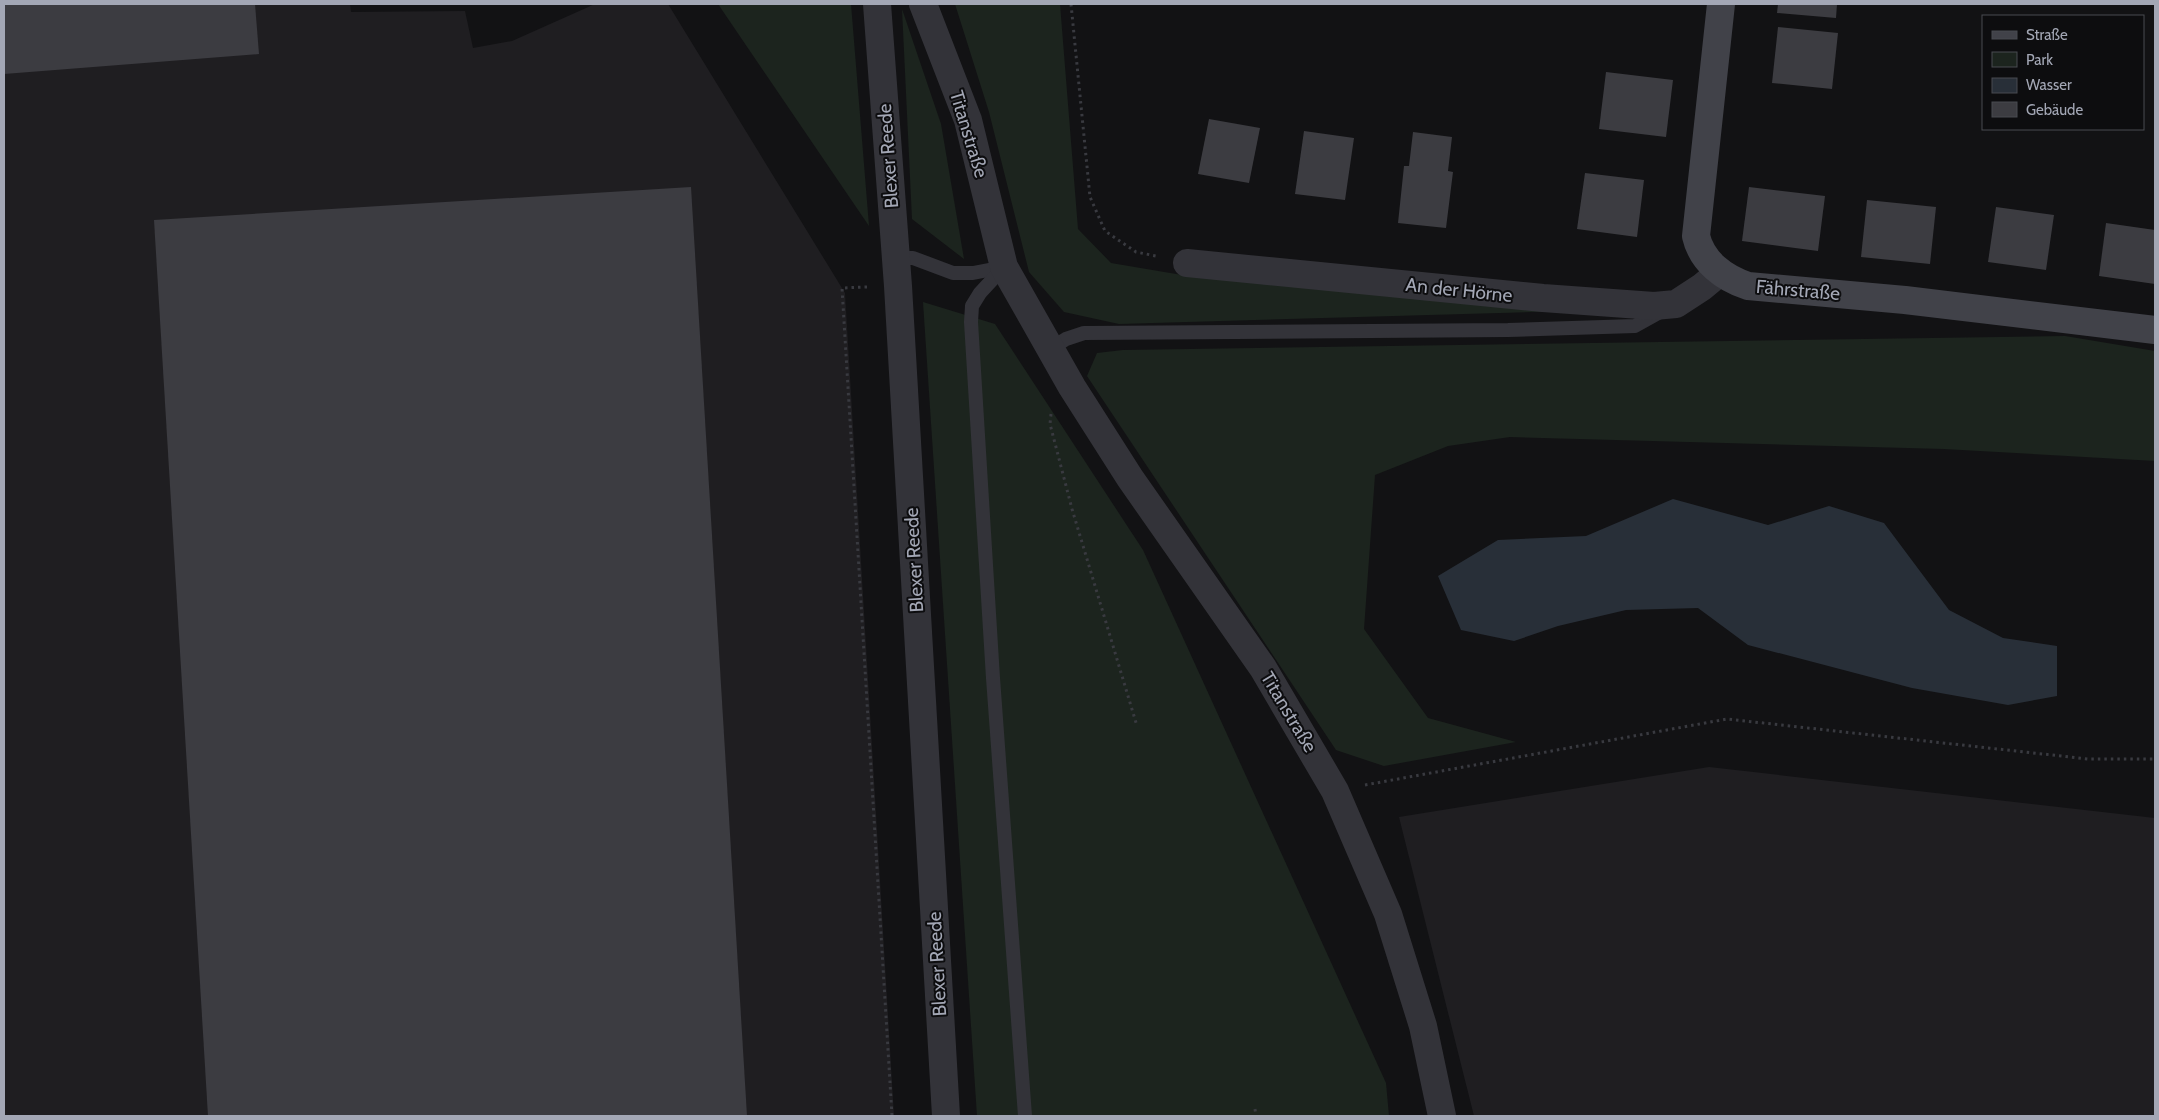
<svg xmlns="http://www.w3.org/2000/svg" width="2159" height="1120" font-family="Cabin,sans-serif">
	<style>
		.built { fill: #1f1e21 }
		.green { fill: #1c241e }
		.water { fill: #282f38 }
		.building { fill: #3c3c41 }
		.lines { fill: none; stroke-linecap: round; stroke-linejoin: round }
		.path { stroke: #393a40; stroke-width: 3; stroke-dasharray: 2.5 4; stroke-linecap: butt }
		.lane { stroke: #333339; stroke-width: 14 }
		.street { stroke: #333339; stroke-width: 28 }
		.secondary { stroke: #414249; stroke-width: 28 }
		.labels { text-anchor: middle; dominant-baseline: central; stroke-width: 4; stroke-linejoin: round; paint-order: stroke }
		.street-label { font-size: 19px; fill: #a3a7b5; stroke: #0d0d0f }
	</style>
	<rect width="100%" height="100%" fill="#121214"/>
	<!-- built -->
	<g class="built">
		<path d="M4 4H350L351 12 465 11 473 48 512 41 595 4H668L845 293 894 1116H4Z"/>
		<path d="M1709 767 2155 818V1116H1474L1399 817Z"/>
	</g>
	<!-- green -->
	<g class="green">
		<path d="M718 4H851L869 226Z"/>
		<path d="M955 4H1060L1078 229 1111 263 1182 275 1567 311 1119 324 1064 312 1029 272 989 112Z"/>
		<path d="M902 9 941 124 964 259 912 219Z"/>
		<path d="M923 302 995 324 1143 550 1386 1083 1389 1116H977Z"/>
		<path d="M2065 336 2155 351V461L1944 449 1510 437 1448 446 1375 475 1364 629 1428 718 1516 742 1384 766 1336 750 1087 376 1097 353 1123 350Z"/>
	</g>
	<!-- water -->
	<path class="water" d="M1673 499 1768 525 1829 506 1884 523 1949 610 2003 638 2057 646V696L2008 705 1912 688 1748 645 1698 608 1626 610 1558 626 1514 641 1461 630 1438 576 1498 540 1586 536Z"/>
	<!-- building -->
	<g class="building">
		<path d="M4 4H255L259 54 4 74Z"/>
		<path d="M1778 4H1837L1836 18 1777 13Z"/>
		<path d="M1778 27 1838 33 1832 89 1772 83Z"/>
		<path d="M1606 72 1673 80 1666 137 1599 129Z"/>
		<path d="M1209 119 1260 128 1249 183 1198 174Z"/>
		<path d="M1304 131 1354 138 1345 200 1295 194Z"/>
		<path d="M1413 132 1452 137 1448 171 1453 172 1446 228 1398 223 1404 166H1409Z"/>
		<path d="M1585 173 1644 180 1637 237 1577 229Z"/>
		<path d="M691 187 747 1116H208L154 220Z"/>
		<path d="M1749 187 1825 196 1818 251 1742 241Z"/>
		<path d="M1867 200 1936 207 1930 264 1861 257Z"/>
		<path d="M1996 207 2054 215 2046 270 1988 262Z"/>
		<path d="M2106 223 2155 230V284L2099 276Z"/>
	</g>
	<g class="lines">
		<!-- path -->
		<g class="path">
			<path d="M1071 4 1090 197 1105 231 1136 252 1156 256"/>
			<path d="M867 287 842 288 892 1116"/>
			<path d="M1051 414 1050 424 1072 509 1137 726"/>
			<path d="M1365 785 1727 719 2088 759H2155"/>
			<path d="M1255 1109 1256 1116"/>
		</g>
		<!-- lane -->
		<g class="lane">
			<path d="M896 258H913L953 273H973L1004 267"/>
			<path d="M1004 267 980 293 972 306 971 322 993 678 1025 1116"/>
			<path d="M1050 349 1066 339 1084 333 1508 330 1635 326 1662 311"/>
		</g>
		<!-- street -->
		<g class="street">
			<path d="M877 4 898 286 946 1116"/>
			<path d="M923 4 968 120 1004 267 1072 387 1130 478 1263 668 1335 791 1388 914 1423 1026 1442 1116"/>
			<path d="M1187 263 1543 298 1654 306 1676 304 1702 287 1720 272"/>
		</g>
		<!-- secondary -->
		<path class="secondary" d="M1721 4 1696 236C1702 262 1724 278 1748 286L1905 300 2155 330"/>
	</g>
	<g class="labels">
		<!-- street labels -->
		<g class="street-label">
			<text transform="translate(969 134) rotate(73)">Titanstraße</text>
			<text transform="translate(888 156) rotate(-94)">Blexer Reede</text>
			<text transform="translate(1459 290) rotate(6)">An der Hörne</text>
			<text transform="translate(1798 290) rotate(5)">Fährstraße</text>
			<text transform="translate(914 560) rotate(-93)">Blexer Reede</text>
			<text transform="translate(1289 712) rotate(59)">Titanstraße</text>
			<text transform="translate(937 964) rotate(-93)">Blexer Reede</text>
		</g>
	</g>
	<!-- border -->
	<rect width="2159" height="1120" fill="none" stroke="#a3a7b5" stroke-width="10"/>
	<!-- legend -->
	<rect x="1982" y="15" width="162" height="115" fill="#0d0d0f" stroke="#494b51"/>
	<rect x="1992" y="31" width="25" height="8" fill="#414249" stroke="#494b51"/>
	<text x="2026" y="40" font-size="15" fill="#a3a7b5">Straße</text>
	<rect x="1992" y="52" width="25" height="15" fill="#1c241e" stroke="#494b51"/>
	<text x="2026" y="65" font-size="15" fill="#a3a7b5">Park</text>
	<rect x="1992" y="78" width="25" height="15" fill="#282f38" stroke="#494b51"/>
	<text x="2026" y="90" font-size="15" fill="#a3a7b5">Wasser</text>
	<rect x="1992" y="102" width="25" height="15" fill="#3c3c41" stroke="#494b51"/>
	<text x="2026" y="115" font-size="15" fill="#a3a7b5">Gebäude</text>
</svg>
